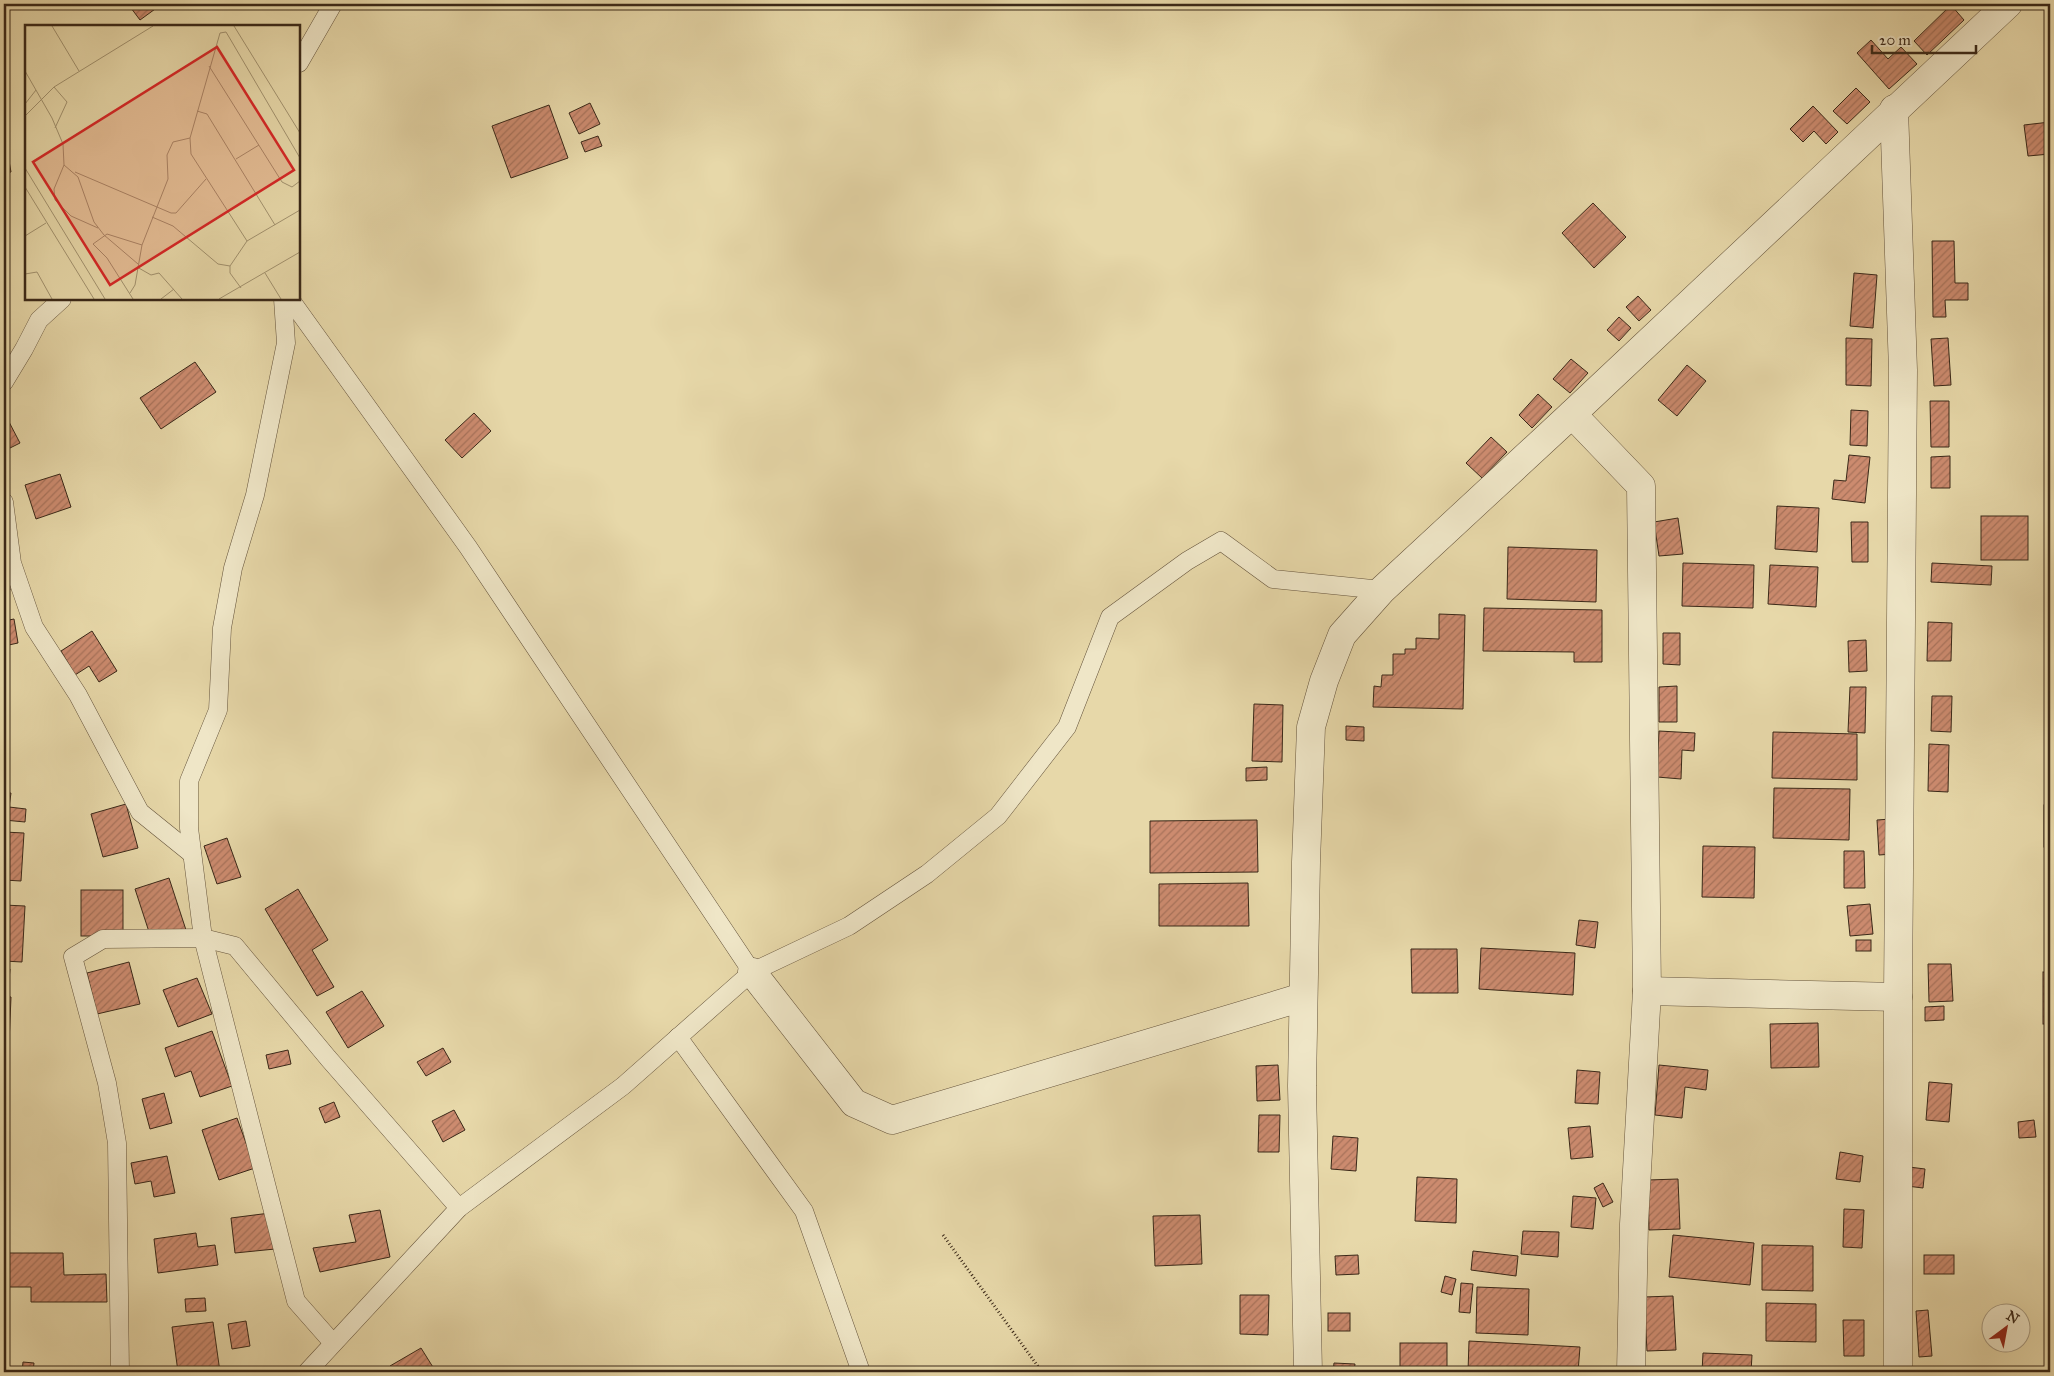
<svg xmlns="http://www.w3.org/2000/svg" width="2054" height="1376" font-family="'IM FELL Great Primer',serif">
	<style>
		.building { fill: url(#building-hatch); stroke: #3a2818 }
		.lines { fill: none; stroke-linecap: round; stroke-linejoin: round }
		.service-casing { stroke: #65543c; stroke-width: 19 }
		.minor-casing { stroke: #65543c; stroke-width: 29 }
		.path { stroke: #3a2818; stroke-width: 3; stroke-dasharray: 1 2.5; stroke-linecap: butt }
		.service { stroke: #efe6c7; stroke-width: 18 }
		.minor { stroke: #efe6c7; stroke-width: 28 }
		.inset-road { fill: none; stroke: #a2926f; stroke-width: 1 }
		.view { fill: #d62828; fill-opacity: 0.15; stroke: #d62828; stroke-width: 2.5 }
		.inset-edge { fill: none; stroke: #3a2818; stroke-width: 2.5 }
	</style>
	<defs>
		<pattern id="building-hatch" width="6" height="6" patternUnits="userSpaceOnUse" patternTransform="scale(1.25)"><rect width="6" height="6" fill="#cc8b6f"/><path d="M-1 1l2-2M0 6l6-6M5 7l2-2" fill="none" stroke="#a7725a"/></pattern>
	</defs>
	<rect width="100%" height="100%" fill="#e7d8a9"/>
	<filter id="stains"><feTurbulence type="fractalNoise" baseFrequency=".004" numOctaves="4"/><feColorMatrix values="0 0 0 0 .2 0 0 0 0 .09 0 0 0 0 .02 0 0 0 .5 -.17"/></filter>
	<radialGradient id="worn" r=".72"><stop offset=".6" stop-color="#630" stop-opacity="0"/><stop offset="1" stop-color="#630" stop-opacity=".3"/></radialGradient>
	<!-- building -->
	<g class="building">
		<path d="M128 4H162L140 20Z"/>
		<path d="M1951 5 1964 20 1927 55 1914 41Z"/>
		<path d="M1871 40 1888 59 1901 47 1917 64 1889 89 1857 53Z"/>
		<path d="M1856 88 1870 102 1847 124 1833 111Z"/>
		<path d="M590 103 600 124 579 134 569 113Z"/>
		<path d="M549 105 568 158 511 178 492 126Z"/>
		<path d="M1813 106 1838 132 1826 144 1814 131 1803 142 1790 129Z"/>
		<path d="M2050 122V154L2028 156 2024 125Z"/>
		<path d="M4 133 11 172 4 173Z"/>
		<path d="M598 136 602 146 585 152 581 142Z"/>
		<path d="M1593 203 1626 237 1594 268 1562 233Z"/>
		<path d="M1932 241H1954L1955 283H1968V300H1945L1946 317H1933Z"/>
		<path d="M1854 273 1877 275 1873 328 1850 326Z"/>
		<path d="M1638 296 1651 310 1639 321 1626 307Z"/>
		<path d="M1619 317 1631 328 1619 341 1607 330Z"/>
		<path d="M1846 338 1872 339 1871 386 1846 385Z"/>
		<path d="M1948 338 1951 385 1934 386 1931 339Z"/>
		<path d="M1571 359 1588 373 1570 393 1553 379Z"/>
		<path d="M195 362 216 392 161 429 140 398Z"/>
		<path d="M1687 365 1706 381 1677 416 1658 400Z"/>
		<path d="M1538 394 1552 407 1532 428 1519 415Z"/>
		<path d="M1930 401H1949V447H1931Z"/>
		<path d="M1851 410 1868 411 1867 446 1850 445Z"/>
		<path d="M474 413 491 431 462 458 445 440Z"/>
		<path d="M8 420 20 443 4 451V423Z"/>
		<path d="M1491 437 1507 452 1482 478 1466 463Z"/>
		<path d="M1849 455 1870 457 1865 503 1832 499 1834 480 1846 481Z"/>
		<path d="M1950 456V488H1931V457Z"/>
		<path d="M60 474 71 507 36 519 25 485Z"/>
		<path d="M1777 506 1819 508 1817 552 1775 549Z"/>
		<rect x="1981" y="516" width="47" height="44"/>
		<path d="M1678 518 1683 554 1659 556 1654 522Z"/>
		<path d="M1851 522H1868V562H1852Z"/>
		<path d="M1508 547 1597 550 1596 602 1507 599Z"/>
		<path d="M1683 563 1754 565 1753 608 1682 606Z"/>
		<path d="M1932 563 1992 566 1991 585 1931 582Z"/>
		<path d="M1770 565 1818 567 1816 607 1768 604Z"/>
		<path d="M4 570H6L10 590 4 591Z"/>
		<path d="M1484 608 1602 610V662H1574V652L1483 651Z"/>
		<path d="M1439 614 1465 615 1463 709 1373 707 1374 686 1381 687 1382 675H1393V654H1405V649H1416V638L1439 639Z"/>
		<path d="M14 619 18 643 4 646V621Z"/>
		<path d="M1928 622 1952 623 1951 661H1927Z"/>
		<path d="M92 631 117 671 99 682 89 666 75 675 61 651Z"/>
		<path d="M1663 633H1680V665L1663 664Z"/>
		<path d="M1866 640 1867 671 1849 672 1848 641Z"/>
		<path d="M1677 686V722H1659V687Z"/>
		<path d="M1850 687H1866L1865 733 1848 732Z"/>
		<path d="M1932 696H1952L1951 732 1931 731Z"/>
		<path d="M1254 704 1283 705 1282 762 1252 761Z"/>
		<path d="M1346 726 1364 727V741L1346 740Z"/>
		<path d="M1659 731 1695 733 1694 751 1682 750 1681 779 1657 777Z"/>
		<path d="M1773 732 1857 734V780L1772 778Z"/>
		<path d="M1929 744 1949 745 1948 792 1928 791Z"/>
		<path d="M1267 767V780L1246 781V768Z"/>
		<path d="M1774 788 1850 789 1849 840 1773 838Z"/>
		<path d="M4 793H11L9 807 26 809 25 822 4 820Z"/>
		<path d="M126 804 138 848 103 857 91 814Z"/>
		<rect x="2044" y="805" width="6" height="42"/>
		<path d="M1891 819 1893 854 1879 855 1877 820Z"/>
		<path d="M1257 820 1258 872 1150 873V821Z"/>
		<path d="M4 832 24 833 21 881 4 880Z"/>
		<path d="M227 838 241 877 217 884 204 846Z"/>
		<path d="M1703 846 1755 847 1754 898 1702 897Z"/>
		<path d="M1844 851H1864L1865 888H1844Z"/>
		<path d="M169 878 186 930 152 941 135 889Z"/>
		<path d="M1248 883 1249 926H1159V884Z"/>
		<path d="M298 889 328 940 312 950 334 987 317 996 265 909Z"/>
		<rect x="81" y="890" width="42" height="46"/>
		<path d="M1870 904 1873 934 1850 936 1847 906Z"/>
		<path d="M4 905 25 906 22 962 4 961Z"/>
		<path d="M1579 920 1598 922 1595 948 1576 945Z"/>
		<rect x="1856" y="940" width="15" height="11"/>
		<path d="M1481 948 1575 953 1573 995 1479 989Z"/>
		<path d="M1411 949H1457L1458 993H1412Z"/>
		<path d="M129 962 140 1004 97 1014 87 973Z"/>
		<path d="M1928 964H1951L1953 1001 1929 1002Z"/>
		<path d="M4 968 10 969 8 990H4Z"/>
		<rect x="2043" y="972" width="7" height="52"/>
		<path d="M197 978 212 1014 178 1027 163 990Z"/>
		<path d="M362 991 384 1026 348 1048 326 1012Z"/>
		<path d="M4 996 11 997 5 1138H4Z"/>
		<path d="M1944 1006V1020L1925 1021V1007Z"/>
		<path d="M1818 1023 1819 1067 1771 1068 1770 1024Z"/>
		<path d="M212 1031 232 1086 200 1097 191 1071 175 1077 165 1048Z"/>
		<path d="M443 1048 451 1062 426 1076 417 1062Z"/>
		<path d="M288 1050 291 1064 269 1069 266 1055Z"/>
		<path d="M1278 1065 1280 1100 1257 1101 1256 1066Z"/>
		<path d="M1659 1065 1708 1070 1706 1090 1685 1087 1682 1118 1655 1115Z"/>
		<path d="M1577 1070 1600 1072 1598 1104 1575 1103Z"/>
		<path d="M1929 1082 1952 1084 1949 1122 1926 1120Z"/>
		<path d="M164 1093 172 1123 150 1129 142 1099Z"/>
		<path d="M334 1102 340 1117 325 1123 319 1108Z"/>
		<path d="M454 1110 465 1130 443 1142 432 1121Z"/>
		<path d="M1259 1115H1280L1279 1152H1258Z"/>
		<path d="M237 1118 255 1168 219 1180 202 1130Z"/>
		<path d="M2034 1120 2036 1137 2019 1138 2018 1122Z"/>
		<path d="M1590 1126 1593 1157 1571 1159 1568 1128Z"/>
		<path d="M1333 1136 1358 1138 1356 1171 1331 1169Z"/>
		<path d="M1840 1152 1863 1156 1860 1182 1836 1179Z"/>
		<path d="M167 1156 175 1193 154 1197 151 1181 135 1184 131 1163Z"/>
		<path d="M1909 1167 1925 1169 1923 1188 1907 1186Z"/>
		<path d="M1417 1177 1457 1179 1456 1223 1415 1221Z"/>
		<path d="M1678 1179 1680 1229 1649 1230 1648 1180Z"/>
		<path d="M1603 1183 1613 1202 1603 1207 1594 1188Z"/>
		<path d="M1573 1196 1596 1198 1593 1229 1571 1227Z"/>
		<path d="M1844 1209 1864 1210 1862 1248 1843 1247Z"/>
		<path d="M380 1210 390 1257 320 1272 313 1248 356 1242 349 1215Z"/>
		<path d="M270 1213 275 1249 235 1253 231 1218Z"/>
		<path d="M1200 1215 1202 1264 1155 1266 1153 1216Z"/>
		<path d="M1523 1231 1559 1232 1558 1257 1521 1254Z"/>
		<path d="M196 1233 198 1247 215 1245 218 1265 158 1273 154 1239Z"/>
		<path d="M1673 1235 1754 1243 1750 1285 1669 1277Z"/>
		<path d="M1762 1245 1813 1246V1291L1762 1290Z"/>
		<path d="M1473 1251 1518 1256 1516 1276 1471 1270Z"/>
		<path d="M4 1253H63L64 1275 106 1274 107 1302H31V1287H4Z"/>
		<path d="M1358 1255 1359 1274 1336 1275 1335 1256Z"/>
		<rect x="1924" y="1255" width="30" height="19"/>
		<path d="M1445 1276 1456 1279 1452 1295 1441 1292Z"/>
		<path d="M1461 1283 1473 1284 1470 1313 1459 1312Z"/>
		<path d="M1477 1287 1529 1289 1528 1335 1476 1333Z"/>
		<path d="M1240 1295H1269L1268 1335 1240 1334Z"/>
		<path d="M1673 1296 1676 1350 1647 1351 1644 1297Z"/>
		<path d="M205 1298 206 1311 186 1312 185 1299Z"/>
		<path d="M1766 1303 1816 1304V1342L1766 1341Z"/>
		<path d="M1928 1310 1932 1356 1919 1357 1916 1311Z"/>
		<rect x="1328" y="1313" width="22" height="18"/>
		<path d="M1843 1320H1864V1356H1844Z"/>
		<path d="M246 1321 250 1346 232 1349 228 1324Z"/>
		<path d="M213 1322 220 1372H178L172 1327Z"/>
		<path d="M1469 1341 1580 1347 1578 1372H1468Z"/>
		<rect x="1400" y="1343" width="47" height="29"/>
		<path d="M421 1348 436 1372H394L390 1366Z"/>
		<path d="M1703 1353 1752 1355 1751 1372H1702Z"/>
		<path d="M23 1362 34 1363 33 1372H22Z"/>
		<path d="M1334 1363 1355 1364 1354 1372H1333Z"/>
		<path d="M1940 1370 1985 1371 1940 1372Z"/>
	</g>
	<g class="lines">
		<defs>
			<g id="service">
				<path d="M299 63 333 4"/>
				<path d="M283 299 286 343 255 495 233 568 222 628 218 710 189 781V828L203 938 296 1301 333 1343"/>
				<path d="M290 299 468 547 752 972"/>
				<path d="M4 382 24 349 39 320 62 299"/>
				<path d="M4 502 12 563 34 627 78 695 140 812 192 854"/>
				<path d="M678 1037 804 1211 861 1372"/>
				<path d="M120 1372 117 1143 107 1083 73 957 103 939 203 938 235 946 328 1058 459 1208"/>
				<path d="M307 1372 459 1208 623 1086 752 972 849 926 927 874 998 816 1067 727 1110 617 1187 561 1221 541 1273 579 1382 590"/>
			</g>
			<g id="minor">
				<path d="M1894 109 1903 370 1898 997V1372"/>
				<path d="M1572 414 1641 486 1647 991 1634 1224 1631 1372"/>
				<path d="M752 972 854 1103 892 1120 1303 997"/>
				<path d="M1647 991 1898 997"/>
				<path d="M1308 1372 1302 1086 1306 862 1311 727 1324 681 1342 635 1382 590 1572 414 2008 4"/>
			</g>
		</defs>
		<!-- service casing -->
		<use href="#service" class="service-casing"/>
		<!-- minor casing -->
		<use href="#minor" class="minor-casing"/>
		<!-- path -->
		<path class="path" d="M943 1235 1042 1372"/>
		<!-- service -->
		<use href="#service" class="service"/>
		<!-- minor -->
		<use href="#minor" class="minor"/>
	</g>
	<!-- overview -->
	<g transform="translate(25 25)">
		<rect width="275" height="275" fill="#e7d8a9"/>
		<path class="inset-road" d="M27 1 54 46M209 1 275 108M184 41 257 157 267 162 275 156M0 46 27 93 38 119 39 140 53 152 69 197 79 210 113 239M29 62 42 77 30 103M0 79 11 65M172 86 182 89 250 200M0 91 29 62 128 1M275 133 204 12 201 7 195 8 165 113 166 129 222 216 275 185M211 134 234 120M39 140 29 164 30 175 46 191 73 203M0 143 80 274M50 147 146 188H151L181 154M0 162 69 274M127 192 148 201 193 239 205 241M0 211 21 198M112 242 126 250 134 248 157 274M240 248 256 274M0 249 12 247 27 274M216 263 205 248V241L222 216M105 268 110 260 117 220 143 154 142 130 148 117 165 113M108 274 82 233 68 219 82 209 117 220M136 274 149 264M194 274 275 227"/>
		<path class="view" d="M192 22 269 145 85 260 8 137Z"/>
		<rect width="275" height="275" class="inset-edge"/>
	</g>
	<!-- margin -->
	<rect width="2054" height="1376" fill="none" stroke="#e7d8a9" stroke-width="20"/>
	<rect x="5" y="5" width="2044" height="1366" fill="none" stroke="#3a2818" stroke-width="2.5"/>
	<rect x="10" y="10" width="2034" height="1356" fill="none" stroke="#3a2818"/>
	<!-- north arrow -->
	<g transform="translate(2006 1328) rotate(32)"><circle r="24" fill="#efe6c7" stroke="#a79a81"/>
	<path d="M0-4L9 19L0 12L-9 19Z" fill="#8f2418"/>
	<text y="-8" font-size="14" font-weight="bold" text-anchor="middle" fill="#3a2818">N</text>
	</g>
	<!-- scale -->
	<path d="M1872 45v8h104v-8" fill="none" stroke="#3a2818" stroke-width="2.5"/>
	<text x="1879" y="45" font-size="15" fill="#3a2818" stroke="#efe6c7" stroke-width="4" paint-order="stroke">20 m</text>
	<rect width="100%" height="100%" filter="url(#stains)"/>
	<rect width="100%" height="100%" fill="url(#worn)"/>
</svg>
